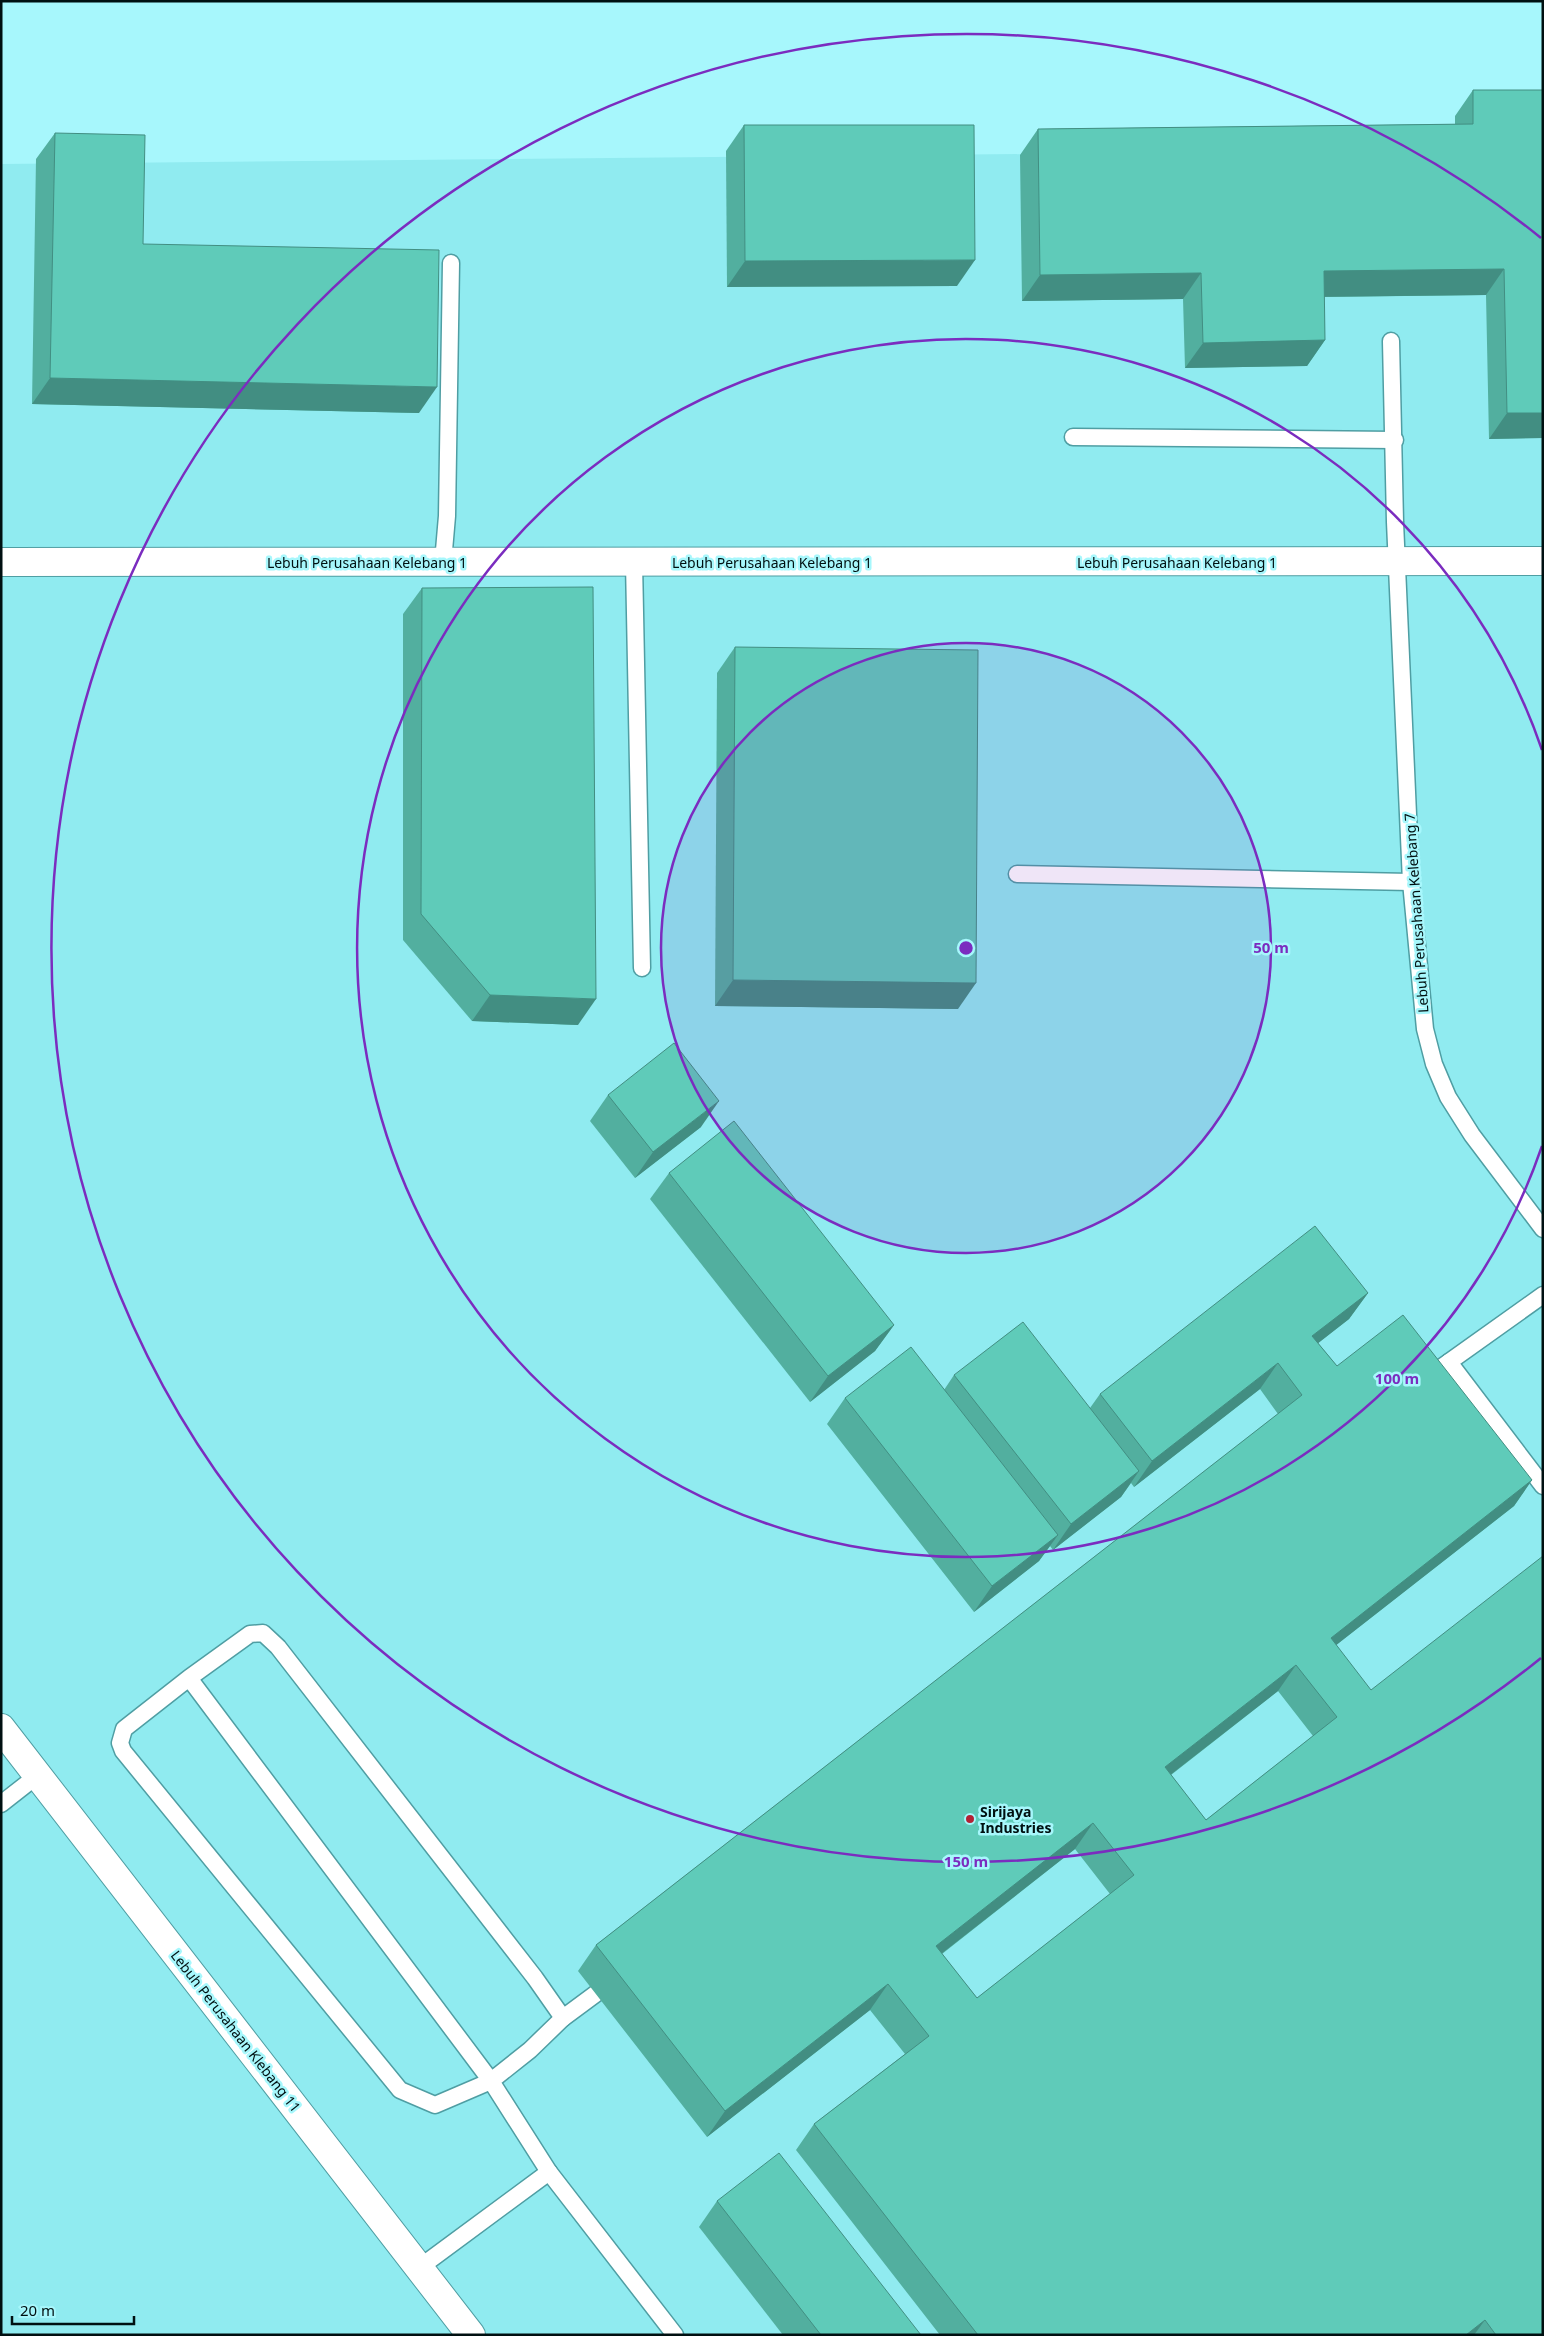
<svg xmlns="http://www.w3.org/2000/svg" width="1544" height="2336" font-family="'Noto Sans',sans-serif">
	<style>
		.built { fill: #90ebf0 }
		.lines { fill: none; stroke-linecap: round; stroke-linejoin: round }
		.lane-casing { stroke: #4f9ea3; stroke-width: 19 }
		.street-casing { stroke: #4f9ea3; stroke-width: 30 }
		.lane { stroke: #fff; stroke-width: 16 }
		.street { stroke: #fff; stroke-width: 28 }
		.wall { fill: #52af9f; fill-rule: evenodd }
		.shaded-wall { fill: #428e82 }
		.building { fill: #5fcbb9; stroke: #428e82; fill-rule: evenodd }
		.ring { fill: none; stroke: #7b2cbf; stroke-width: 2.5 }
		.poi-dot { fill: #b32134; stroke: #a7f7fc; stroke-width: 2 }
		.labels { text-anchor: middle; dominant-baseline: central; stroke-width: 5; stroke-linejoin: round; paint-order: stroke }
		.street-label { font-size: 14px; fill: #001011; stroke: #a7f7fc }
		.poi-label { font-size: 14px; font-weight: bold; fill: #001011; stroke: #a7f7fc; text-anchor: start }
		.centre { fill: #7b2cbf; stroke: #a7f7fc; stroke-width: 2.5 }
		.ring-label { font-size: 15px; text-anchor: middle; font-weight: bold; fill: #7b2cbf; stroke: #a7f7fc; stroke-width: 5; stroke-linejoin: round; paint-order: stroke }
	</style>
	<rect width="100%" height="100%" fill="#a7f7fc"/>
	<!-- built -->
	<path class="built" d="M1543 149V2335H1V164Z"/>
	<g class="lines">
		<defs>
			<g id="lane">
				<path d="M1391 341 1395 522 1411 882 1425 1029 1434 1064 1448 1097 1472 1135 1543 1229"/>
				<path d="M1073 437 1395 440"/>
				<path d="M443 562 447 516 451 263"/>
				<path d="M634 562 642 968"/>
				<path d="M1017 874 1411 882"/>
				<path d="M1543 1295 1449 1362 1543 1486"/>
				<path d="M1426 1378 1449 1362"/>
				<path d="M189 1678 250 1634 263 1633 278 1647 535 1978 563 2018 530 2050 491 2081 435 2105 400 2090 123 1751 120 1743 124 1729 189 1678 491 2081 549 2172 675 2335"/>
				<path d="M1 1804 38 1775"/>
				<path d="M563 2018 613 1981"/>
				<path d="M419 2268 549 2172"/>
			</g>
			<g id="street">
				<path d="M1 562 1543 561"/>
				<path d="M1 1728 471 2335"/>
			</g>
		</defs>
		<!-- lane casing -->
		<use href="#lane" class="lane-casing"/>
		<!-- street casing -->
		<use href="#street" class="street-casing"/>
		<!-- lane -->
		<use href="#lane" class="lane"/>
		<!-- street -->
		<use href="#street" class="street"/>
	</g>
	<!-- wall -->
	<g class="wall">
		<path d="M1473 90 1543 438 1489 439 1486 295 1324 297 1325 340 1307 366 1185 368 1183 299 1022 301 1020 155 1038 129 1455 124V116Z"/>
		<path d="M744 125 957 286 727 287 726 151Z"/>
		<path d="M55 133 143 244 419 413 32 404 36 159Z"/>
		<path d="M422 588 578 1025 472 1021 403 940V614Z"/>
		<path d="M735 647 958 1009 715 1006 717 673Z"/>
		<path d="M608 1095 701 1127 635 1178 590 1121Z"/>
		<path d="M669 1173 894 1325 875 1351 810 1402 650 1199Z"/>
		<path d="M1368 1293 1349 1319 1318 1343 1337 1366 1532 1480 1514 1506 1336 1645 1543 2335H940L796 2150 814 2124 905 2054 870 2010 707 2137 578 1971 596 1945 1278 1414 1260 1389 1134 1487 1131 1483 1121 1497 1053 1550 1050 1546 1039 1561 974 1612 827 1424 845 1398 944 1390 954 1375 1090 1408 1100 1394ZM1278 1691 1313 1736 1206 1820 1171 1775ZM1075 1849 1110 1894 977 1998 942 1954Z"/>
		<path d="M717 2201 921 2335H783L699 2227Z"/>
	</g>
	<!-- shaded-wall -->
	<g class="shaded-wall">
		<path d="M975 260 957 286 727 287 745 261Z"/>
		<path d="M1504 269 1486 295 1306 297 1324 271Z"/>
		<path d="M1201 273 1183 299 1022 301 1040 275Z"/>
		<path d="M1325 340 1307 366 1185 368 1203 343Z"/>
		<path d="M50 378 437 387 419 413 32 404Z"/>
		<path d="M1507 413H1543V438L1489 439Z"/>
		<path d="M733 980 976 983 958 1009 715 1006Z"/>
		<path d="M490 995 596 999 578 1025 472 1021Z"/>
		<path d="M719 1101 701 1127 635 1178 653 1152Z"/>
		<path d="M1368 1293 1349 1319 1294 1362 1312 1336Z"/>
		<path d="M894 1325 875 1351 810 1402 828 1376Z"/>
		<path d="M1278 1363 1260 1389 1134 1487 1152 1461Z"/>
		<path d="M1139 1471 1121 1497 1053 1550 1071 1524Z"/>
		<path d="M1532 1480 1514 1506 1312 1664 1331 1638Z"/>
		<path d="M1058 1535 1039 1561 974 1612 992 1586Z"/>
		<path d="M1296 1665 1278 1691 1147 1793 1165 1767Z"/>
		<path d="M1093 1823 1075 1849 918 1972 936 1946Z"/>
		<path d="M888 1984 870 2010 707 2137 725 2111Z"/>
		<path d="M1485 2320 1474 2335H1466Z"/>
	</g>
	<!-- building -->
	<g class="building">
		<path d="M1473 90H1543V413H1507L1504 269 1324 271 1325 340 1203 343 1201 273 1040 275 1038 129 1473 124Z"/>
		<path d="M744 125H974L975 260 745 261Z"/>
		<path d="M55 133 145 135 143 244 439 250 437 387 50 378Z"/>
		<path d="M593 587 596 999 490 995 421 914 422 588Z"/>
		<path d="M735 647 978 650 976 983 733 980Z"/>
		<path d="M674 1043 719 1101 653 1152 608 1095Z"/>
		<path d="M734 1121 894 1325 828 1376 669 1173Z"/>
		<path d="M1315 1226 1368 1293 1312 1336 1337 1366 1403 1315 1532 1480 1331 1638 1371 1690 1543 1556V2335H1496L1485 2320 1466 2335H978L814 2124 929 2036 888 1984 725 2111 596 1945 1302 1395 1278 1363 1152 1461 1100 1394ZM1296 1665 1337 1717 1206 1820 1165 1767ZM1093 1823 1134 1875 977 1998 936 1946Z"/>
		<path d="M1023 1322 1139 1471 1071 1524 954 1375Z"/>
		<path d="M911 1347 1058 1535 992 1586 845 1398Z"/>
		<path d="M779 2153 921 2335H821L717 2201Z"/>
	</g>
	<!-- distance rings -->
	<circle cx="966" cy="948" r="305" fill="#7b2cbf" fill-opacity=".12"/>
	<g class="ring">
		<circle cx="966" cy="948" r="305"/>
		<path d="M1542 1146A609 609 0 1 1 1542 750"/>
		<path d="M1541 1658A914 914 0 1 1 1541 238"/>
	</g>
	<!-- markers -->
	<circle class="poi-dot" cx="970" cy="1819" r="5"/>
	<g class="labels">
		<!-- street labels -->
		<g class="street-label">
			<text x="367" y="562">Lebuh Perusahaan Kelebang 1</text>
			<text x="772" y="562">Lebuh Perusahaan Kelebang 1</text>
			<text x="1177" y="562">Lebuh Perusahaan Kelebang 1</text>
			<text transform="translate(1416 913) rotate(-94)">Lebuh Perusahaan Kelebang 7</text>
			<text transform="translate(236 2031) rotate(52)">Lebuh Perusahaan Klebang 11</text>
		</g>
		<!-- poi labels -->
		<g class="poi-label">
			<text x="980" y="1811">Sirijaya<tspan x="980" dy="16">Industries</tspan></text>
		</g>
	</g>
	<circle cx="966" cy="948" r="8" class="centre"/>
	<g class="ring-label">
		<text x="1271" y="953">50 m</text>
		<text x="1397" y="1384">100 m</text>
		<text x="966" y="1867">150 m</text>
	</g>
	<!-- border -->
	<rect width="1544" height="2336" fill="none" stroke="#001011" stroke-width="5"/>
	<!-- scale -->
	<path d="M12 2316v8h122v-8" fill="none" stroke="#001011" stroke-width="2.5"/>
	<text x="20" y="2316" font-size="15" fill="#001011" stroke="#a7f7fc" stroke-width="4" paint-order="stroke">20 m</text>
</svg>
